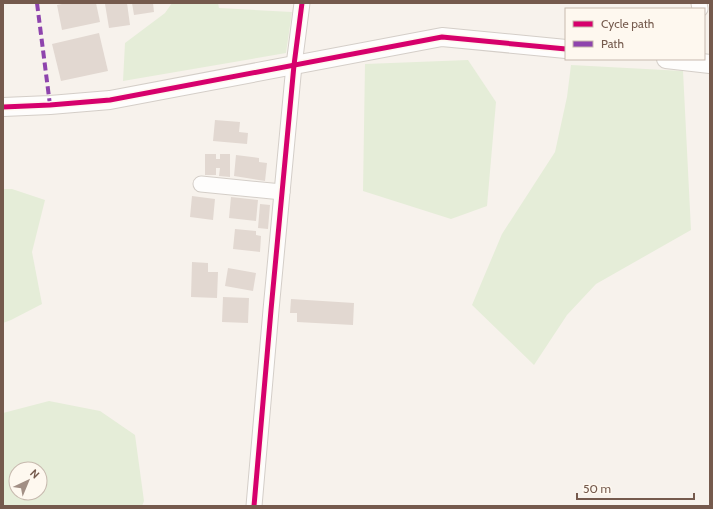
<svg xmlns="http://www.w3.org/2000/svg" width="713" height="509" font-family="Cabin,sans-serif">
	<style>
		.green { fill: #e5edd8; fill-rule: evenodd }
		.building { fill: #e2d8d1 }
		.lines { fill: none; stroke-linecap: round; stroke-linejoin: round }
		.minor-casing { stroke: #d4cec8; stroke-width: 17 }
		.tertiary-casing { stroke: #d4cec8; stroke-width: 20 }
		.minor { stroke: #fefdfc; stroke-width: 15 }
		.tertiary { stroke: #fefdfc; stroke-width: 18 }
		.quiet { stroke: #8e44ad; stroke-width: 4; stroke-dasharray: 8 4; stroke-linecap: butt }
		.cycleway-casing { stroke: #fef8ef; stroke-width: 8 }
		.cycleway { stroke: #d6006c; stroke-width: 5 }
	</style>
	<rect width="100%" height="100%" fill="#f7f2ec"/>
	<!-- green -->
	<g class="green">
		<path d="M172 3H218L219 8 292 12 286 53 123 81 125 43 165 13Z"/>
		<path d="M468 60 496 102 487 206 451 219 363 191 365 64Z"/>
		<path d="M571 65 683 71 691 230 596 284 567 315 534 365 472 305 502 234 555 152 567 97Z"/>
		<path d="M3 189H12L45 200 32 252 42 304 11 320 3 323Z"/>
		<path d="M49 401 100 411 135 435 144 501 142 506H3V413ZM16 469H40V493H16Z"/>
	</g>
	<!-- building -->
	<g class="building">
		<path d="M67 3H96L100 22 62 30 57 5Z"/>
		<path d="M111 3H127L130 25 109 28 105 4Z"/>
		<path d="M132 3H153L154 12 134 15Z"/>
		<path d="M99 33 108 71 61 81 52 44Z"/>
		<path d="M215 120 240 122 239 132 248 133 247 144 213 141Z"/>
		<path d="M205 154H216V159H220V154H230V177L219 176 220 168H216V175H205Z"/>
		<path d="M236 155 259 158V162L267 163 265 181 234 176Z"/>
		<path d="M192 196 215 199 213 220 190 217Z"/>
		<path d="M231 197 258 200 256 221 229 218Z"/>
		<path d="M260 204 270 205 268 229 258 228Z"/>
		<path d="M235 229 256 231V235L261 236 260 252 233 249Z"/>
		<path d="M192 262 208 263V272H218L217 298 191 297Z"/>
		<path d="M228 268 256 273 253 291 225 286Z"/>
		<path d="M223 297 249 298 248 323 222 322Z"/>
		<path d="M291 299 354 303 353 325 297 322V313H290Z"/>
	</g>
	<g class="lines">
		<defs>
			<g id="minor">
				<path d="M699 3 700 9"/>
				<path d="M201 184 282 192"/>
				<path d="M254 506 271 310 294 65 302 3"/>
			</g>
			<g id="tertiary">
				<path d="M666 59 710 64"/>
				<path d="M3 107 50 105 110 100 442 37 566 49"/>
			</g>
		</defs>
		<!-- minor casing -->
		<use href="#minor" class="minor-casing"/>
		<!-- tertiary casing -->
		<use href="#tertiary" class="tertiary-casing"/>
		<!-- minor -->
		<use href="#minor" class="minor"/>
		<!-- tertiary -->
		<use href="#tertiary" class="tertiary"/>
		<!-- quiet -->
		<path class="quiet" d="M37 3 50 105"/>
		<defs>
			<g id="cycleway">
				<path d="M3 107 50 105 110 100 442 37 566 49"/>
				<path d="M254 506 271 310 294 65 302 3"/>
			</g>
		</defs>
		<!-- cycleway casing -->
		<use href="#cycleway" class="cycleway-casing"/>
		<!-- cycleway -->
		<use href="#cycleway" class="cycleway"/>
	</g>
	<!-- border -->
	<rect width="713" height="509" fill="none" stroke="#755a4d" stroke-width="8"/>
	<!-- legend -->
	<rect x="565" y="8" width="140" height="52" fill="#fef8ef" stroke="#c7b9ae"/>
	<rect x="573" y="21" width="20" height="6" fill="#d6006c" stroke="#c7b9ae"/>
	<text x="601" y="28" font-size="12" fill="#755a4d">Cycle path</text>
	<rect x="573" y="41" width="20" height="6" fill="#8e44ad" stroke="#c7b9ae"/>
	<text x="601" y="48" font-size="12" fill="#755a4d">Path</text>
	<!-- north arrow -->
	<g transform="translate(28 481) rotate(44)"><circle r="19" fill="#fef8ef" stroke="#c7b9ae"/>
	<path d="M0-3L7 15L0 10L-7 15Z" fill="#a28f85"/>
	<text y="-6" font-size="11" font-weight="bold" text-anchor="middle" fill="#755a4d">N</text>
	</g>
	<!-- scale -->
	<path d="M577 493v6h117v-6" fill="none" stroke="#755a4d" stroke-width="2"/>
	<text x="583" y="493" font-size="12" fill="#755a4d" stroke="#fef8ef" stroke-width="3" paint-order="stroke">50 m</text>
</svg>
